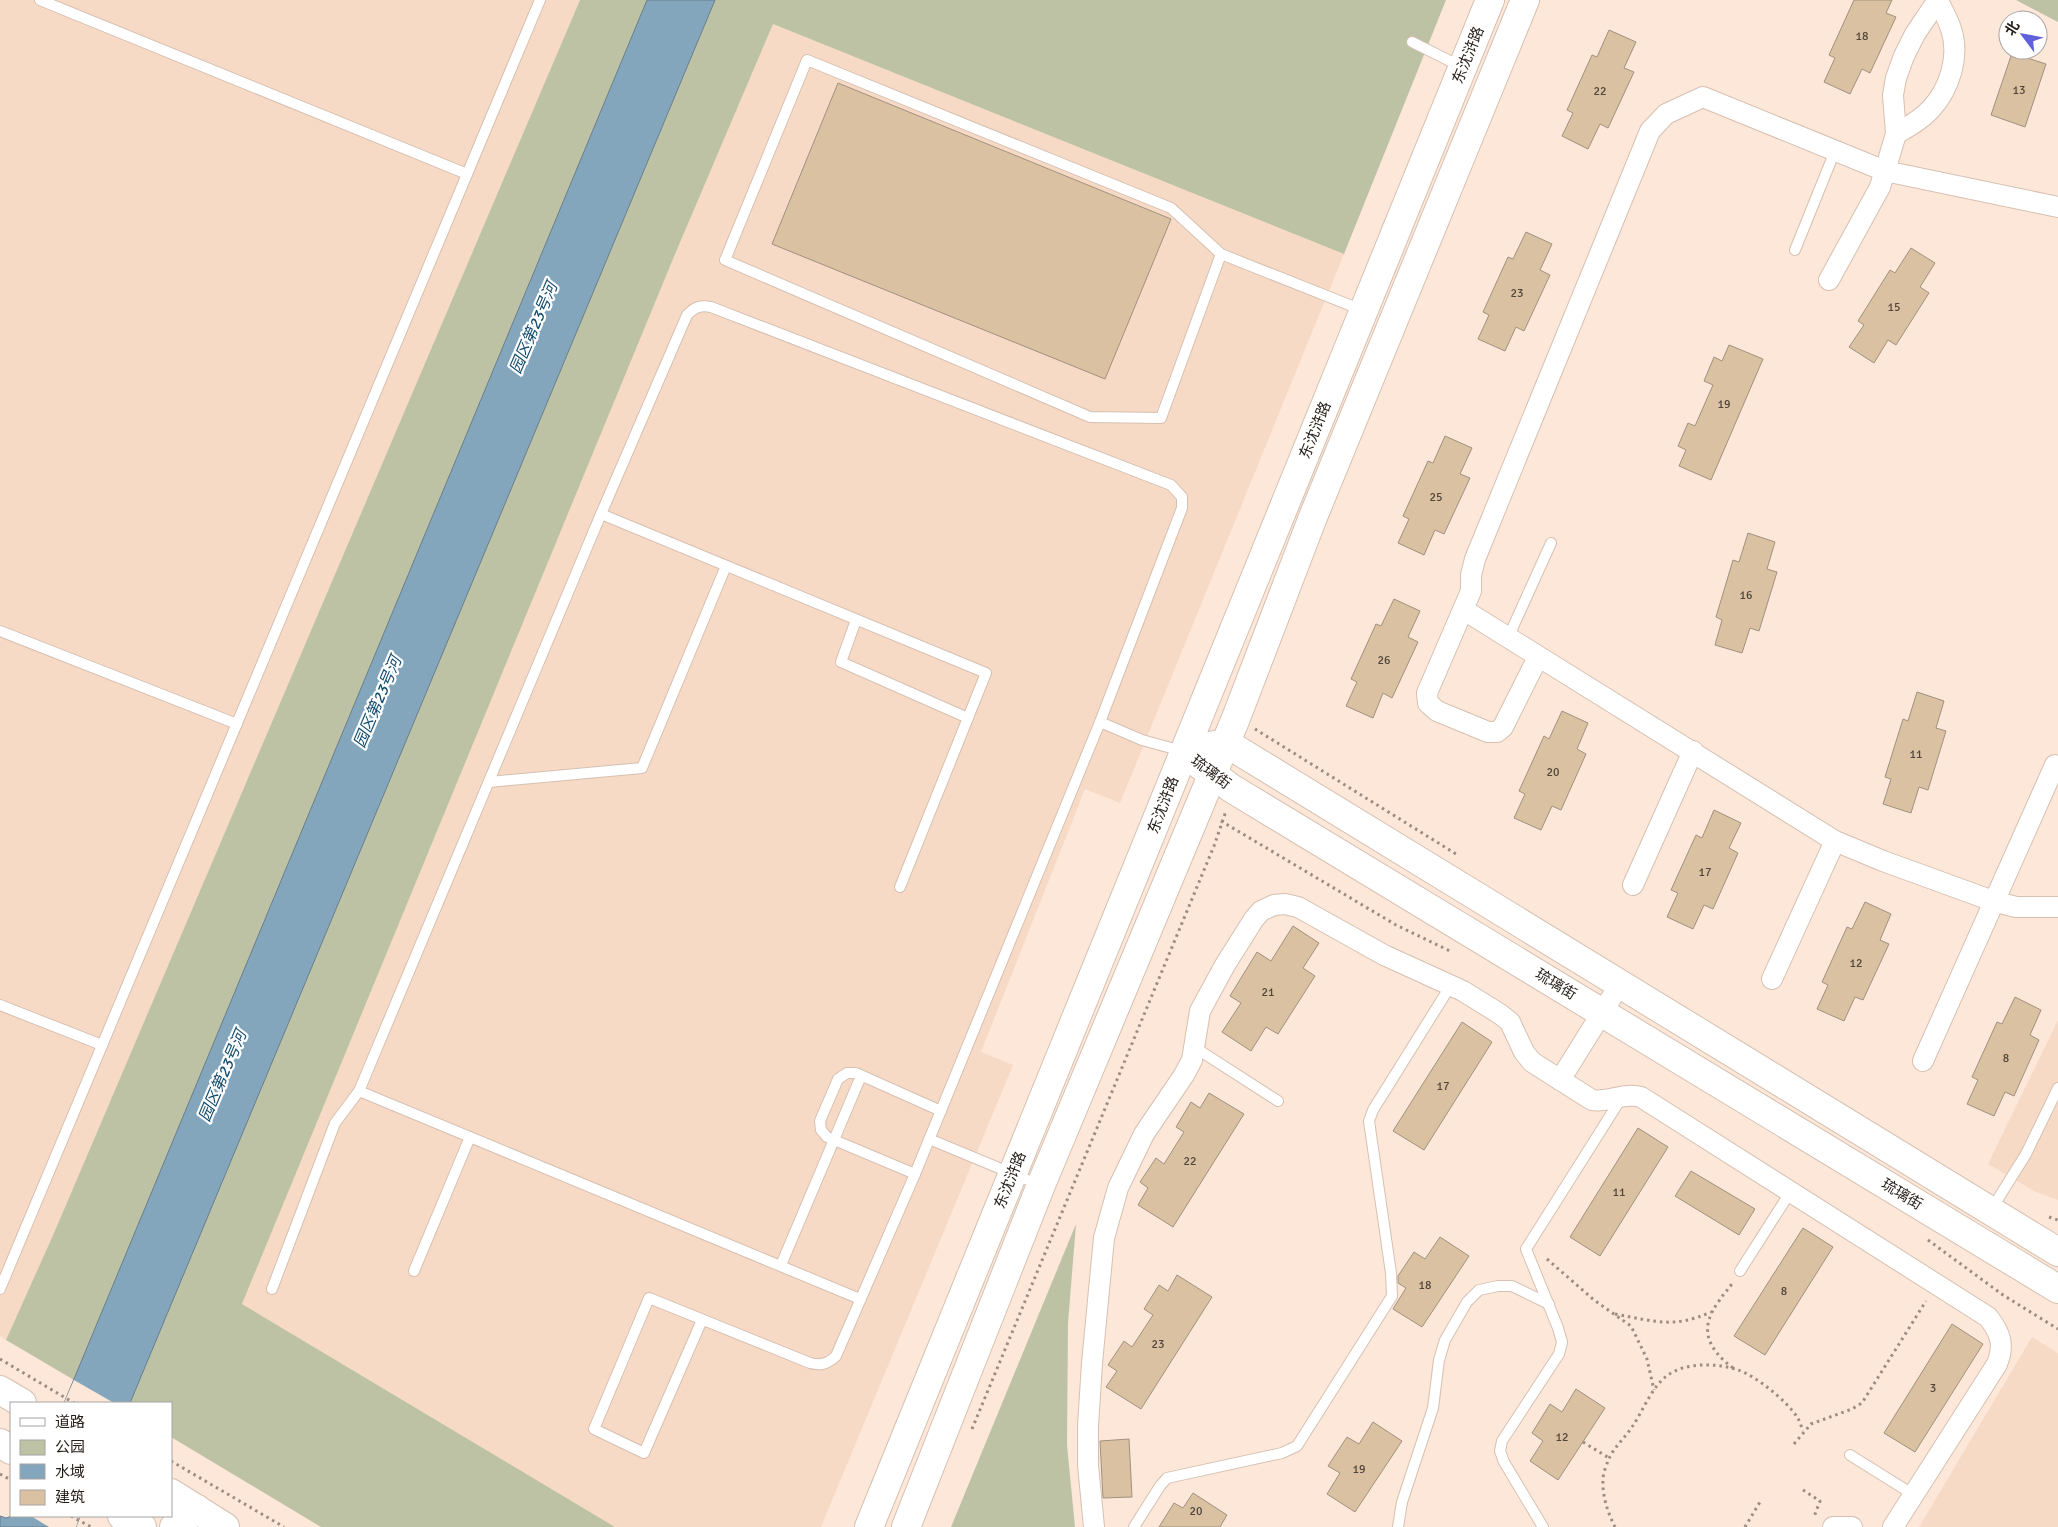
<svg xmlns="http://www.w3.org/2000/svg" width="2058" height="1527" font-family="Signika,'Noto Sans SC',sans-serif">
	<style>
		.built { fill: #f7dac6 }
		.green { fill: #bdc2a5 }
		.water { fill: #84a6bd; stroke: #677d8b }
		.pier { fill: #fde7d8 }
		.building { fill: #d9c1a2; stroke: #a0917f }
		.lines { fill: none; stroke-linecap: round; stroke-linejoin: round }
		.lane-casing { stroke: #d5c0b1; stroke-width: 12 }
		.street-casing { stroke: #d5c0b1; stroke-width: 22 }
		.secondary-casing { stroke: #d5c0b1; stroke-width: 30 }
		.primary-casing { stroke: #d5c0b1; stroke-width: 30 }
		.path { stroke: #9b8b81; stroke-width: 3; stroke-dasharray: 2.5 4; stroke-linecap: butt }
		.lane { stroke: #fff; stroke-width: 10 }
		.street { stroke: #fff; stroke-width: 20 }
		.secondary { stroke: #fff; stroke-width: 28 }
		.primary { stroke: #fff; stroke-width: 28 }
		.labels { text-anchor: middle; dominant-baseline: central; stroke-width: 4.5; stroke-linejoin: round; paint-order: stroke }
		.number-label { font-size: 12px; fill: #51453a }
		.street-label { font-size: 15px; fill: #241c17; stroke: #fff }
		.water-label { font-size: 16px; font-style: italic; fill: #124c6d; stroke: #fff }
	</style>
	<rect width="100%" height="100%" fill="#fde7d8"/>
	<!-- built -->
	<g class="built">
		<path d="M0 0H580L54 1233 6 1340 0 1336Z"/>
		<path d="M773 24 1344 254 1120 803 1085 789 981 1052 1013 1065 821 1527H615L242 1304 673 259Z"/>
		<path d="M2058 1020V1200L2034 1191 1988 1164Z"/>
		<path d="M2032 1337 2058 1353V1527H1919Z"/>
	</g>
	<!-- green -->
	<g class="green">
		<path d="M580 0H647L74 1380 6 1340 54 1233Z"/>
		<path d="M715 0H1446L1344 254 773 24 673 259 242 1304 615 1527H321L171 1437V1403H130Z"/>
		<path d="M2016 0H2058V22Z"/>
		<path d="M1076 1224 1068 1323 1067 1445 1075 1527H951Z"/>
	</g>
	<!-- water -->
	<g class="water">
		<path d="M647 0H715L130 1403H64Z"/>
		<path d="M0 1516 6 1518 12 1516H80L76 1527H0Z"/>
	</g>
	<!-- pier -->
	<g class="pier">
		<path d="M74 1380 114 1403H64Z"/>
		<path d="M31 1516H80L76 1527H49Z"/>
	</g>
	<!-- building -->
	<g class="building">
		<path d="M1854 0H1892L1886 13 1896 17 1870 73 1862 69 1850 94 1824 82 1835 58 1829 55Z"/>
		<path d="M1609 30 1636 42 1624 68 1634 72 1608 128 1600 124 1588 149 1562 136 1573 113 1567 110 1592 55 1597 57Z"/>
		<path d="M2012 53 2046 64 2025 127 1991 115Z"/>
		<path d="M838 83 1171 219 1105 379 772 244Z"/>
		<path d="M1526 232 1552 244 1540 270 1550 275 1524 331 1516 327 1505 351 1478 339 1489 315 1483 312 1508 257 1513 259Z"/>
		<path d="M1911 248 1935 263 1920 287 1929 293 1896 345 1888 340 1874 363 1849 347 1864 325 1858 321 1890 270 1895 273Z"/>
		<path d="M1729 345 1763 359 1711 480 1679 466 1686 450 1678 446 1688 423 1695 426 1713 385 1704 381 1714 357 1722 361Z"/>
		<path d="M1445 436 1472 448 1460 474 1470 478 1444 534 1435 530 1424 555 1398 543 1409 519 1403 516 1428 461 1433 463Z"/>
		<path d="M1748 533 1775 542 1767 569 1777 572 1759 631 1750 628 1742 653 1715 645 1722 620 1716 617 1733 560 1739 562Z"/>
		<path d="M1394 599 1420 611 1408 637 1418 642 1392 698 1383 693 1373 718 1346 706 1357 682 1351 679 1376 624 1381 626Z"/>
		<path d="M1917 692 1944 701 1936 728 1946 731 1928 790 1919 787 1911 813 1883 804 1891 779 1885 777 1903 719 1908 721Z"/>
		<path d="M1562 711 1588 723 1577 749 1586 754 1561 810 1552 806 1541 830 1514 818 1525 794 1519 791 1544 736 1549 739Z"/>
		<path d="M1714 810 1741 823 1729 848 1738 853 1713 909 1704 905 1693 929 1667 917 1678 893 1671 890 1696 835 1702 838Z"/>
		<path d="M1865 902 1891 914 1880 940 1889 944 1863 1000 1855 997 1844 1021 1817 1009 1828 985 1822 982 1847 927 1852 929Z"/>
		<path d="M1293 926 1319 943 1303 968 1315 976 1278 1034 1266 1027 1251 1051 1222 1032 1241 1003 1230 996 1257 952 1271 961Z"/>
		<path d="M2015 997 2041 1010 2030 1035 2039 1040 2014 1096 2005 1092 1994 1116 1967 1104 1978 1080 1972 1077 1997 1022 2002 1024Z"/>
		<path d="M1462 1022 1492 1042 1424 1150 1393 1131Z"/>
		<path d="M1209 1093 1244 1114 1173 1227 1138 1205 1148 1188 1140 1182 1156 1158 1164 1164 1184 1132 1176 1127 1191 1102 1200 1108Z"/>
		<path d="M1638 1128 1668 1147 1600 1256 1570 1237Z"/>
		<path d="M1691 1171 1755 1209 1739 1235 1675 1196Z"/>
		<path d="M1803 1228 1833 1247 1765 1355 1734 1336Z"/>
		<path d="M1440 1237 1469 1256 1422 1327 1393 1309 1406 1288 1398 1283V1276L1414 1252 1425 1259Z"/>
		<path d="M1177 1275 1212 1297 1141 1409 1106 1387 1117 1371 1108 1365 1124 1341 1132 1347 1153 1315 1144 1309 1159 1285 1168 1291Z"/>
		<path d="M1952 1324 1983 1344 1915 1452 1884 1433Z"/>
		<path d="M1576 1389 1605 1408 1558 1480 1530 1461 1543 1441 1532 1433 1550 1404 1562 1412Z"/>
		<path d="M1373 1422 1402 1441 1355 1512 1327 1494 1340 1473 1328 1466 1347 1437 1359 1444Z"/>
		<path d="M1129 1439 1132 1497 1103 1498 1100 1441Z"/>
		<path d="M1193 1493 1227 1515 1220 1527H1159L1174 1503 1183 1508Z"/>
	</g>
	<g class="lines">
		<defs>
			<g id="lane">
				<path d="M40 0 467 174"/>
				<path d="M1412 42 1462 67"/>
				<path d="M1795 250 1835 151"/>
				<path d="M1221 254 1161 418 1090 417 725 260 807 60 1171 208 1221 254 1362 310"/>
				<path d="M601 514 986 673 900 887"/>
				<path d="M856 620 841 662 968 718"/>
				<path d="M0 631 237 724"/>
				<path d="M1508 638 1551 543"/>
				<path d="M1100 722 1142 740 1182 751"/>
				<path d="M489 782 642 768 726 566"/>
				<path d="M0 1005 102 1045"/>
				<path d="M1194 1047 1278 1101"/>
				<path d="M359 1091 860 1299"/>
				<path d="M929 1139 1040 1185"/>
				<path d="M915 1174 827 1137 821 1130 820 1121 838 1079 847 1073H856L941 1111"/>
				<path d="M1991 1210 2026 1154 2058 1088"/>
				<path d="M781 1265 861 1076"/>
				<path d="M414 1271 470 1137"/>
				<path d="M1740 1271 1791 1191"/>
				<path d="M0 1289 540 0"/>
				<path d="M272 1289 335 1123 359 1091 601 514 687 315C695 307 700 305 711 307L1171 485 1182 497V508L1100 722 915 1174 836 1356C827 1364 821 1366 810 1363L649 1298 594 1429 644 1453 702 1320"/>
				<path d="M1850 1455 1914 1495"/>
				<path d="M1134 1527 1160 1486 1167 1478 1282 1453 1297 1446 1392 1296 1391 1273 1369 1121 1373 1110 1451 985"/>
				<path d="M1398 1527 1402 1502 1433 1408 1439 1360 1445 1340 1467 1302 1479 1290 1498 1286H1512L1549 1304"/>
				<path d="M1543 1527 1504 1462 1500 1451 1502 1441 1559 1354 1562 1342 1558 1328 1526 1249 1622 1097"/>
			</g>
			<g id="street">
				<path d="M1896 134C1908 127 1921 120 1931 109 1950 88 1960 56 1951 29 1948 19 1942 10 1938 0"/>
				<path d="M1829 280 1880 187 1896 134 1893 95 1896 78 1904 56 1915 34 1938 0"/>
				<path d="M1464 610 1835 841 1883 861 1993 901 2016 907H2058"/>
				<path d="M1538 657 1503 727 1497 732H1488L1437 711 1428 703 1427 693 1471 591V575L1475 559 1650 131 1666 114 1703 97 1885 171 2058 207"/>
				<path d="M1633 885 1693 751"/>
				<path d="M1772 979 1835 841"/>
				<path d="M1923 1061 2055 765"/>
				<path d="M1560 1080 1620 984"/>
				<path d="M1094 1527 1088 1465V1426L1092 1363 1104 1238 1118 1188 1144 1134 1184 1075 1192 1060 1200 1011 1225 965 1254 919 1261 911 1274 905 1285 904 1298 907 1384 955 1463 991 1500 1014 1510 1022 1524 1052 1532 1062 1592 1100C1609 1103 1624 1092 1641 1097L1988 1317C2000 1332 2005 1345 1997 1364L1893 1527"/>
				<path d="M1833 1527H1852"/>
			</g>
			<g id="secondary">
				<path d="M1209 746 1226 743 2058 1252"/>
				<path d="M1200 765 1231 788 2058 1289"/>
				<path d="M174 1527 197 1509"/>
				<path d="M869 1527 1490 0"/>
				<path d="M906 1527 1041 1185 1236 718 1313 517 1525 0"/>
			</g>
			<g id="primary">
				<path d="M0 1390 22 1403"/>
				<path d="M0 1443 11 1450"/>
				<path d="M171 1493 225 1527"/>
				<path d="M122 1516 142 1527"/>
			</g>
		</defs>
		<!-- lane casing -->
		<use href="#lane" class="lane-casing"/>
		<!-- street casing -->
		<use href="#street" class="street-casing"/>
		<!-- secondary casing -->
		<use href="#secondary" class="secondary-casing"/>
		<!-- primary casing -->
		<use href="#primary" class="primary-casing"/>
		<!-- path -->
		<g class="path">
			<path d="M1255 729 1456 854"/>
			<path d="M1221 821 1396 925 1450 951"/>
			<path d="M2049 1217 2058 1220"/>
			<path d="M1928 1240 2003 1295 2058 1329"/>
			<path d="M1547 1259 1594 1300 1631 1326 1647 1359 1654 1390"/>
			<path d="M1615 1314C1654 1321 1673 1329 1711 1312"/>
			<path d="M0 1359 74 1403"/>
			<path d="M1733 1368C1708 1349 1698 1329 1719 1301 1723 1294 1729 1289 1733 1282"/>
			<path d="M972 1429 1214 846 1226 811"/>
			<path d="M1583 1442 1609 1458"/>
			<path d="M1794 1444 1811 1424 1852 1409 1862 1403 1926 1301"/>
			<path d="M171 1461 284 1527"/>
			<path d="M0 1474 11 1480"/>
			<path d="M1803 1490 1820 1501 1814 1517"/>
			<path d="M71 1516 91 1527"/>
			<path d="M1615 1527C1608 1513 1602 1496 1603 1479 1603 1474 1606 1466 1608 1461 1613 1448 1624 1439 1632 1427 1643 1411 1652 1386 1668 1375 1686 1362 1718 1363 1738 1370 1755 1375 1788 1402 1797 1417 1800 1421 1801 1426 1803 1431"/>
			<path d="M1745 1527 1760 1502"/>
		</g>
		<!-- lane -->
		<use href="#lane" class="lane"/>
		<!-- street -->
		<use href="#street" class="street"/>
		<!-- secondary -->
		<use href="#secondary" class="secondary"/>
		<!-- primary -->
		<use href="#primary" class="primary"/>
	</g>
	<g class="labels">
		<!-- number labels -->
		<g class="number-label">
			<text x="1862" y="36">18</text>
			<text x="2019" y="90">13</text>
			<text x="1600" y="91">22</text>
			<text x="1517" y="293">23</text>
			<text x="1894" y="307">15</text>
			<text x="1724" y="404">19</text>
			<text x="1436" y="497">25</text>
			<text x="1746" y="595">16</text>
			<text x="1384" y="660">26</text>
			<text x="1916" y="754">11</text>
			<text x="1553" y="772">20</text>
			<text x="1705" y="872">17</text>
			<text x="1856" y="963">12</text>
			<text x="1268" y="992">21</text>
			<text x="2006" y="1058">8</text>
			<text x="1443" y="1086">17</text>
			<text x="1190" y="1161">22</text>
			<text x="1619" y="1192">11</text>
			<text x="1425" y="1285">18</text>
			<text x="1784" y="1291">8</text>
			<text x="1158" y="1344">23</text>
			<text x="1933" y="1388">3</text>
			<text x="1562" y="1437">12</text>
			<text x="1359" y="1469">19</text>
			<text x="1196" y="1511">20</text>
		</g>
		<!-- street labels -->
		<g class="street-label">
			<text transform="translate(1468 55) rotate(-68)">东沈浒路</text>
			<text transform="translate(1315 430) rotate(-68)">东沈浒路</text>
			<text transform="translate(1211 772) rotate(37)">琉璃街</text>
			<text transform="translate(1163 805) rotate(-69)">东沈浒路</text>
			<text transform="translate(1556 984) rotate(31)">琉璃街</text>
			<text transform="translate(1010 1180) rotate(-68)">东沈浒路</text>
			<text transform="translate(1902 1194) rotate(31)">琉璃街</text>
		</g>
		<!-- water labels -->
		<g class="water-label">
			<text transform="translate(534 328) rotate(-67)">园区第23号河</text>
			<text transform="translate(378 702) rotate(-67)">园区第23号河</text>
			<text transform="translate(223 1076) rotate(-67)">园区第23号河</text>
		</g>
	</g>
	<!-- legend -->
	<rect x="10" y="1402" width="162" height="115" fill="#ffffff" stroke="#a7a4a2"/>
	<rect x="20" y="1418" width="25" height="8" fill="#ffffff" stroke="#a7a4a2"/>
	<text x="55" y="1427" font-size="15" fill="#241c17">道路</text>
	<rect x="20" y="1440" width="25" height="15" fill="#bdc2a5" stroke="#a7a4a2"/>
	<text x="55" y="1452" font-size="15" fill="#241c17">公园</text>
	<rect x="20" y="1464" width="25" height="15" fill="#84a6bd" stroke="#a7a4a2"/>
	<text x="55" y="1477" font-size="15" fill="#241c17">水域</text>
	<rect x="20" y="1490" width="25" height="15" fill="#d9c1a2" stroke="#a7a4a2"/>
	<text x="55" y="1502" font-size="15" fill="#241c17">建筑</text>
	<!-- north arrow -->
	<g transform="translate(2023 35) rotate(302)"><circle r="24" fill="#ffffff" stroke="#a7a4a2"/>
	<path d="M0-4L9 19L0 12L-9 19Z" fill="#6061da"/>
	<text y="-8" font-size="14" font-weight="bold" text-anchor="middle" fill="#241c17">北</text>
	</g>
</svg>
